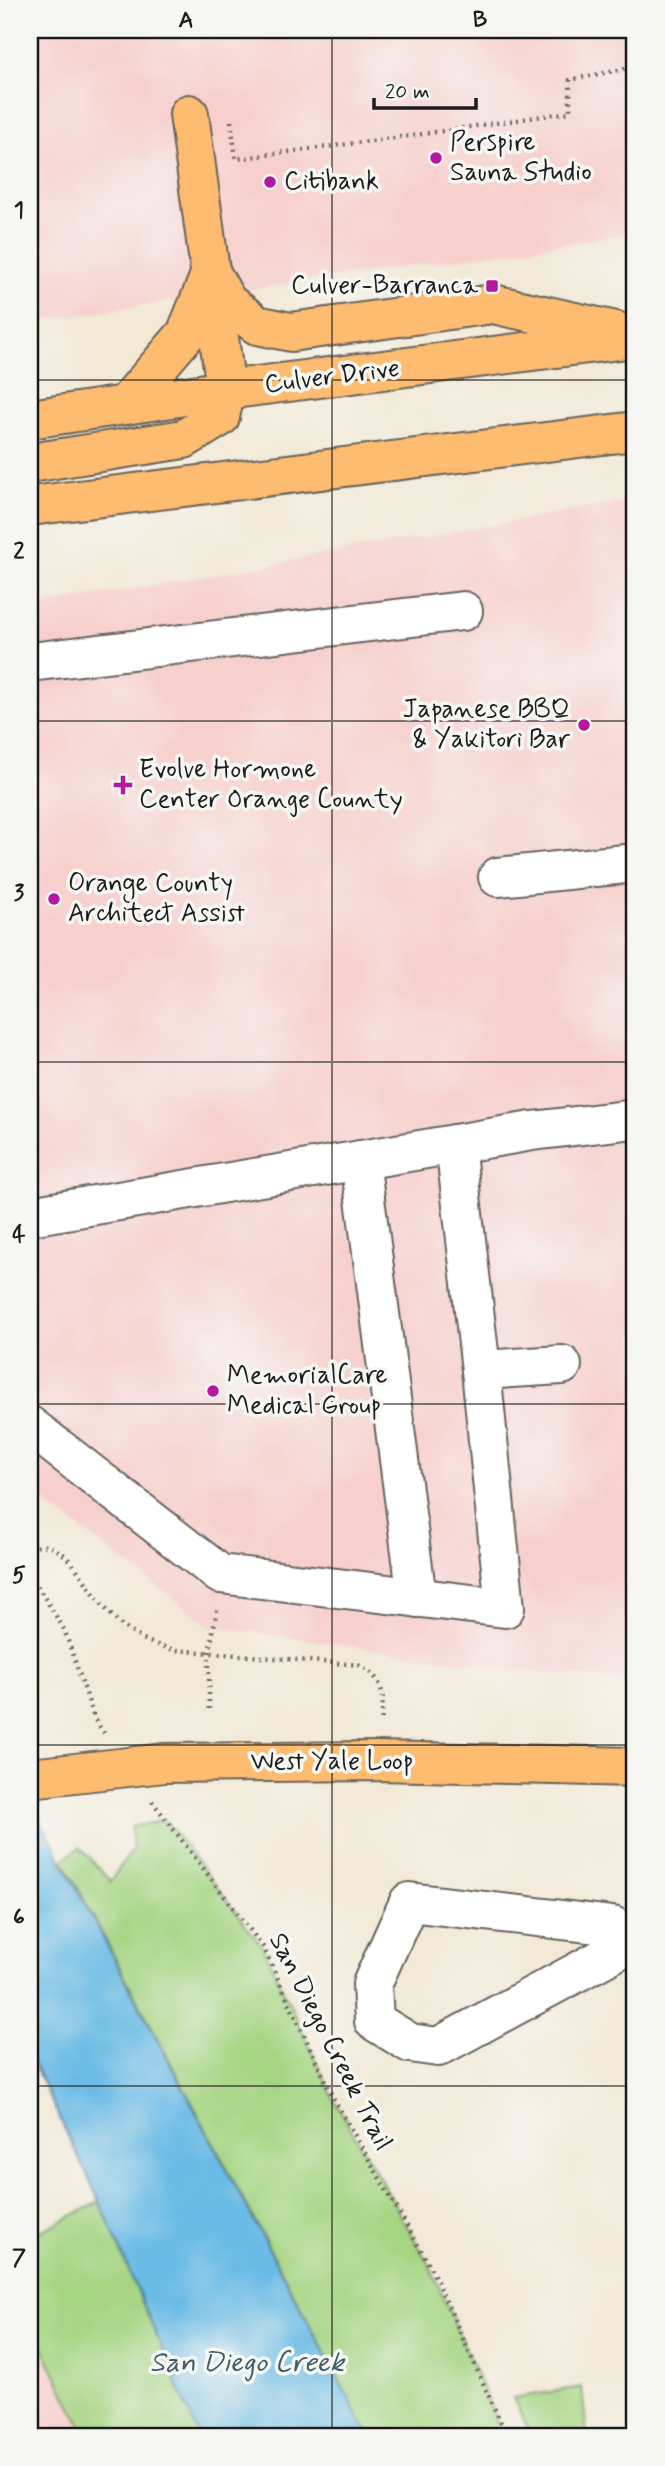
<svg xmlns="http://www.w3.org/2000/svg" width="665" height="2466" font-family="Mynerve,sans-serif">
	<style>
		.built { fill: #f7d0cd }
		.green { fill: #a6d583; stroke: #617850; stroke-width: 2 }
		.water { fill: #6abbe5; stroke: #436c80; stroke-width: 2 }
		.lines { fill: none; stroke-linecap: round; stroke-linejoin: round }
		.minor-casing { stroke: #67645d; stroke-width: 42 }
		.major-casing { stroke: #67645d; stroke-width: 42 }
		.path { stroke: #67645d; stroke-width: 4.5; stroke-dasharray: 2 5; stroke-linecap: butt }
		.minor { stroke: #fff; stroke-width: 38 }
		.major { stroke: #fdbc70; stroke-width: 38 }
		.major-bridge-casing { stroke: #67645d; stroke-width: 42; stroke-linecap: butt }
		.major-bridge { stroke: #fdbc70; stroke-width: 38 }
		.grid { fill: none; stroke: #1c1c1c; stroke-width: 2; stroke-opacity: 0.55 }
		.poi-dot { fill: #b5179e; stroke: #f6f6f2; stroke-width: 2.5 }
		.labels { text-anchor: middle; dominant-baseline: central; stroke-width: 7; stroke-linejoin: round; paint-order: stroke }
		.poi-label { font-size: 26px; fill: #1c1c1c; stroke: #f6f6f2; text-anchor: start }
		.street-label { font-size: 26px; fill: #1c1c1c; stroke: #f6f6f2 }
		.water-label { font-size: 28px; font-style: italic; fill: #3b5c6c; stroke: #f6f6f2 }
		.neatline { fill: none; stroke: #1c1c1c; stroke-width: 2.5 }
		.grid-label { font-size: 23px; text-anchor: middle; font-weight: bold; fill: #1c1c1c }
	</style>
	<rect width="100%" height="100%" fill="#f6f6f2"/>
	<filter id="ink" filterUnits="userSpaceOnUse"><feTurbulence type="fractalNoise" baseFrequency=".0143" numOctaves="2"/><feDisplacementMap in="SourceGraphic" scale="14" xChannelSelector="R" yChannelSelector="G"/><feConvolveMatrix kernelMatrix="1 2 1 2 8 2 1 2 1" color-interpolation-filters="sRGB"/></filter>
	<filter id="wash" filterUnits="userSpaceOnUse"><feTurbulence type="fractalNoise" baseFrequency=".00686" numOctaves="4" result="noise"/><feDisplacementMap in="SourceGraphic" scale="28" xChannelSelector="R" yChannelSelector="G"/><feGaussianBlur stdDeviation="1.57" result="paint"/><feColorMatrix in="noise" values="0 0 0 0 0 0 0 0 0 0 0 0 0 0 0 0 0 1.4 0 .05"/><feComposite in="paint" operator="in"/></filter>
	<g filter="url(#wash)">
		<rect width="100%" height="100%" fill="#f2e9d6"/>
		<!-- built -->
		<g class="built">
			<path d="M30 30H635V233L30 322Z"/>
			<path d="M635 500V1681L543 1673 210 1626 30 1491V607Z"/>
			<path d="M30 2321 69 2397 84 2436H30Z"/>
		</g>
		<!-- green -->
		<g class="green">
			<path d="M165 1820 263 1947 334 2099 430 2266 503 2436H369L63 1860 80 1847 110 1881 133 1849 131 1827Z"/>
			<path d="M100 2202 199 2436H86L30 2321V2236Z"/>
			<path d="M582 2387 587 2436H532L513 2398Z"/>
		</g>
		<!-- water -->
		<path class="water" d="M30 1798 43 1825 369 2436H199L100 2202 30 2057Z"/>
	</g>
	<g filter="url(#ink)">
		<g class="lines">
			<defs>
				<g id="minor">
					<path d="M30 662 463 611"/>
					<path d="M498 877 635 863"/>
					<path d="M455 1144 481 1370"/>
					<path d="M360 1160 417 1598"/>
					<path d="M30 1216 532 1131 635 1119"/>
					<path d="M30 1426 220 1574 505 1608 481 1370 562 1365"/>
					<path d="M633 1941 613 1926 409 1902 372 1984 374 2021 410 2043 438 2047 635 1941"/>
				</g>
				<g id="major">
					<path d="M212 275 227 302 257 325 291 332 493 304 616 331"/>
					<path d="M125 405 186 334 210 275"/>
					<path d="M30 419 226 390 635 338"/>
					<path d="M30 463 184 439 220 417 226 390 189 114"/>
					<path d="M30 506 635 431"/>
					<path d="M164 1763 377 1761 635 1767"/>
				</g>
			</defs>
			<!-- minor casing -->
			<use href="#minor" class="minor-casing"/>
			<!-- major casing -->
			<use href="#major" class="major-casing"/>
			<!-- path -->
			<g class="path">
				<path d="M231 121 236 159 416 135 570 112V80L633 67 630 30"/>
				<path d="M30 1549C42 1543 51 1546 62 1553 73 1563 81 1575 89 1587 114 1622 132 1640 175 1650L360 1665C386 1680 384 1697 381 1724"/>
				<path d="M30 1574 64 1629 95 1720 104 1733"/>
				<path d="M209 1709V1653L217 1610"/>
				<path d="M152 1801 263 1947 334 2099 430 2266 507 2436"/>
			</g>
			<!-- minor -->
			<use href="#minor" class="minor"/>
			<!-- major -->
			<use href="#major" class="major"/>
			<defs>
				<path id="major-bridge" d="M30 1778 164 1763"/>
			</defs>
			<!-- major-bridge casing -->
			<use href="#major-bridge" class="major-bridge-casing"/>
			<!-- major-bridge -->
			<use href="#major-bridge" class="major-bridge"/>
		</g>
	</g>
	<!-- grid -->
	<path class="grid" d="M332 30V2436M30 380H635M30 721H635M30 1062H635M30 1404H635M30 1745H635M30 2086H635"/>
	<!-- markers -->
	<g class="poi-dot">
		<circle cx="436" cy="158" r="7"/>
		<circle cx="270" cy="182" r="7"/>
		<rect x="485" y="279" width="14" height="14" rx="3.5"/>
		<circle cx="584" cy="725" r="7"/>
		<path d="M119.5 774.5h7v7h7v7h-7v7h-7v-7h-7v-7h7z"/>
		<circle cx="54" cy="899" r="7"/>
		<circle cx="213" cy="1391" r="7"/>
	</g>
	<g class="labels">
		<!-- poi labels -->
		<g class="poi-label">
			<text x="450" y="143">Perspire<tspan x="450" dy="30">Sauna Studio</tspan></text>
			<text x="284" y="182">Citibank</text>
			<text x="478" y="286" text-anchor="end">Culver-Barranca</text>
			<text x="570" y="710" text-anchor="end">Japanese BBQ<tspan x="570" dy="30">&amp; Yakitori Bar</tspan></text>
			<text x="139" y="770">Evolve Hormone<tspan x="139" dy="30">Center Orange County</tspan></text>
			<text x="68" y="884">Orange County<tspan x="68" dy="30">Architect Assist</tspan></text>
			<text x="227" y="1376">MemorialCare<tspan x="227" dy="30">Medical Group</tspan></text>
		</g>
		<!-- street labels -->
		<g class="street-label">
			<text transform="translate(332 377) rotate(-7)">Culver Drive</text>
			<text x="332" y="1762">West Yale Loop</text>
			<text transform="translate(330 2042) rotate(63)">San Diego Creek Trail</text>
		</g>
		<!-- water labels -->
		<g class="water-label">
			<text x="247" y="2363">San Diego Creek</text>
		</g>
	</g>
	<!-- margin -->
	<rect width="665" height="2466" fill="none" stroke="#f6f6f2" stroke-width="77"/>
	<!-- scale -->
	<path d="M374 98v10h102v-10" fill="none" stroke="#1c1c1c" stroke-width="3.5"/>
	<text x="385" y="98" font-size="21" fill="#1c1c1c" stroke="#f6f6f2" stroke-width="5" paint-order="stroke">20 m</text>
	<rect x="38" y="38" width="588" height="2390" class="neatline"/>
	<g class="grid-label">
		<text x="186" y="27">A</text>
		<text x="480" y="27">B</text>
		<text x="19" y="217">1</text>
		<text x="19" y="558">2</text>
		<text x="19" y="900">3</text>
		<text x="19" y="1241">4</text>
		<text x="19" y="1582">5</text>
		<text x="19" y="1924">6</text>
		<text x="19" y="2265">7</text>
	</g>
</svg>
